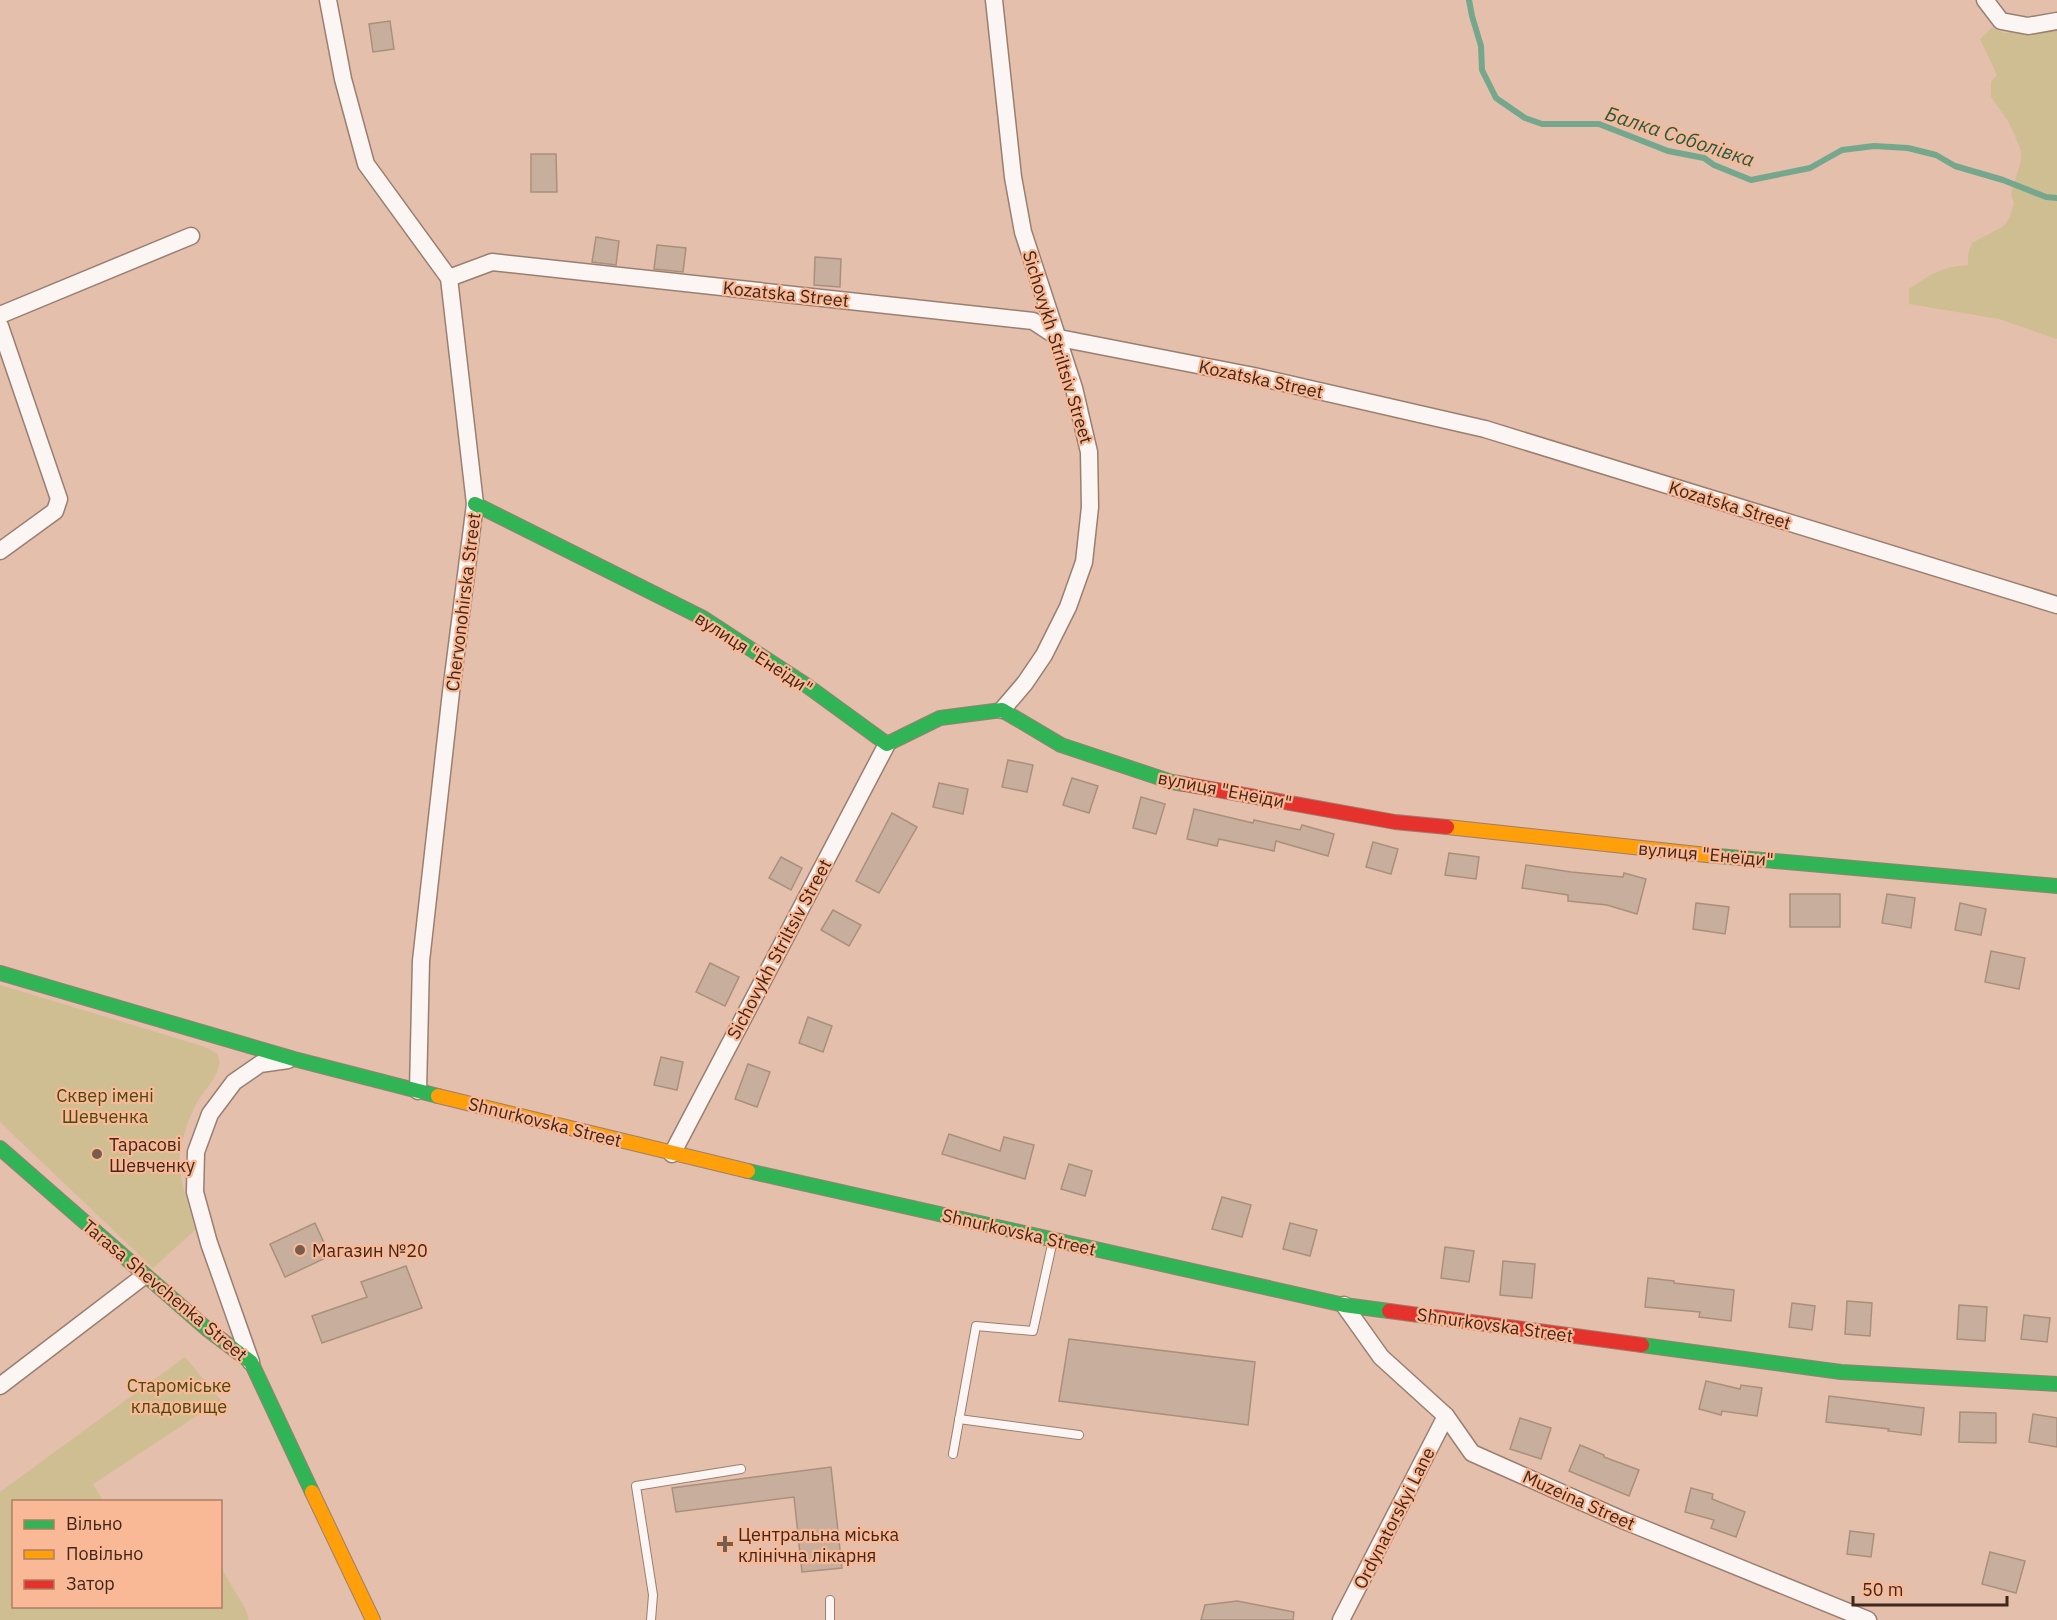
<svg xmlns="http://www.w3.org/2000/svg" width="2057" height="1620" font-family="'IBM Plex Sans',sans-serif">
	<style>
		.green { fill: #cebe92 }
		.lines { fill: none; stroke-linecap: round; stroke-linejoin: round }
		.stream { stroke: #75a78d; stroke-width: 6 }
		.building { fill: #c8ae9c; stroke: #a9907d; stroke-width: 1.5 }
		.lane-casing { stroke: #9a7f71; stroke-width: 10 }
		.street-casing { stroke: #9a7f71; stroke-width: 19 }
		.fast-casing { stroke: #9a7f71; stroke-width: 16 }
		.slow-casing { stroke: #9a7f71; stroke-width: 16 }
		.jam-casing { stroke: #9a7f71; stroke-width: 16 }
		.lane { stroke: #fbf5f3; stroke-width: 8 }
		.street { stroke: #fbf5f3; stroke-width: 16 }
		.fast { stroke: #30b455; stroke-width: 14 }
		.slow { stroke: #ff9f0a; stroke-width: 14 }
		.jam { stroke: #e5322d; stroke-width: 14 }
		.poi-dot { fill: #795c4c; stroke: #f9b896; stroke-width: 2 }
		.labels { text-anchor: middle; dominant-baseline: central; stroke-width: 4.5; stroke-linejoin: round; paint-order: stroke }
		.street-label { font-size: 18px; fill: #402719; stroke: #f9b896 }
		.park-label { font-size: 18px; fill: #494911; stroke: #f9b896 }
		.poi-label { font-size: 18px; fill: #402719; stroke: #f9b896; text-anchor: start }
		.water-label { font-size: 20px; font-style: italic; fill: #1a5d49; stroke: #f9b896 }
	</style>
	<rect width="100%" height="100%" fill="#e3bfac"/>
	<!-- green -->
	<g class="green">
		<path d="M2057 26V339L1999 319 1909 304V289C1931 274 1941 267 1968 265V255L1972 243 2004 226 2010 217 2014 203 2011 194 2021 161V151L2016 138 2008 121 1991 97V82L1997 75 1980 39 1992 28 2005 33Z"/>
		<path d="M0 985 202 1046C208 1049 218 1051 219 1059 222 1073 202 1093 196 1104 189 1118 182 1137 180 1153 177 1179 190 1205 195 1230L153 1268 0 1122Z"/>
		<path d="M185 1357 221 1400 93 1484 103 1501 14 1502V1606H220L221 1568 245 1608 249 1620H0V1492Z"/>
	</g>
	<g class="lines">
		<!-- stream -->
		<path class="stream" d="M1469 0 1472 16 1481 46 1482 70 1496 98 1525 118 1542 124H1599L1668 151 1704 158 1714 165 1751 180 1810 168 1842 150 1874 146 1908 148 1936 155 1955 166 2003 180 2046 197 2057 198"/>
	</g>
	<!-- building -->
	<g class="building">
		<path d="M390 21 394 49 373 52 369 24Z"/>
		<path d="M531 154H556L557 192H531Z"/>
		<path d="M596 237 619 241 616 265 592 262Z"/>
		<path d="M657 245 686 248 683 272 654 269Z"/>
		<path d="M815 257 841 259 840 287 814 285Z"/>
		<path d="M1008 760 1033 765 1027 792 1002 787Z"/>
		<path d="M1072 778 1098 786 1089 813 1063 805Z"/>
		<path d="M939 783 968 789 963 814 933 807Z"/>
		<path d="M1141 797 1165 804 1156 834 1133 828Z"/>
		<path d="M1194 809 1253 823 1254 820 1300 830 1302 825 1334 834 1328 856 1276 841 1274 851 1219 839 1217 846 1187 839Z"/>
		<path d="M892 813 917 827 879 893 856 881Z"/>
		<path d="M1373 842 1398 849 1391 874 1366 867Z"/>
		<path d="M1449 853 1479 857 1476 879 1445 875Z"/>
		<path d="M781 857 802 868 791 890 769 878Z"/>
		<path d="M1526 865 1571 872 1623 877 1624 873 1646 879 1637 914 1607 905 1568 901V895L1522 888Z"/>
		<rect x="1790" y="894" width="50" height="33"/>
		<path d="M1887 894 1915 898 1911 928 1882 923Z"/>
		<path d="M1696 903 1729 907 1725 934 1693 929Z"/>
		<path d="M1960 903 1986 909 1981 935 1955 930Z"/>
		<path d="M833 910 861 925 849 946 821 930Z"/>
		<path d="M1991 951 2025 958 2019 989 1985 982Z"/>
		<path d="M710 963 739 977 725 1006 696 992Z"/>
		<path d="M808 1017 832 1026 823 1052 799 1043Z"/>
		<path d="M661 1057 683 1062 677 1090 654 1085Z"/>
		<path d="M748 1064 770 1072 757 1107 735 1099Z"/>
		<path d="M949 1134 1000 1151 1004 1137 1034 1145 1025 1179 942 1154Z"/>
		<path d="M1069 1164 1092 1171 1085 1196 1061 1189Z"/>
		<path d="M1222 1197 1251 1205 1242 1237 1212 1229Z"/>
		<path d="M315 1223 330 1256 285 1277 270 1244Z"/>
		<path d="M1290 1223 1317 1230 1310 1256 1283 1249Z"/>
		<path d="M1445 1247 1474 1251 1469 1282 1441 1278Z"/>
		<path d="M1503 1261 1535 1264 1532 1298 1500 1295Z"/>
		<path d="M406 1266 422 1308 322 1343 312 1316 367 1297 361 1282Z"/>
		<path d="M1648 1278 1674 1281V1283L1734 1290 1731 1321 1699 1317 1700 1312 1645 1307Z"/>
		<path d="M1847 1301 1872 1303 1870 1336 1845 1334Z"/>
		<path d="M1792 1303 1815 1306 1812 1330 1789 1327Z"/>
		<path d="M1959 1305 1987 1307 1985 1341 1957 1339Z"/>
		<path d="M2024 1315 2050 1318 2047 1342 2021 1339Z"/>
		<path d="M1069 1339 1255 1362 1248 1425 1059 1401Z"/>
		<path d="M1706 1381 1740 1389 1741 1385 1762 1388 1757 1416 1722 1411 1721 1415 1699 1409Z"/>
		<path d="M1829 1396 1924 1408 1921 1435 1888 1431 1889 1429 1826 1422Z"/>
		<path d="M1960 1412 1996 1413V1443L1959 1442Z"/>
		<path d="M2033 1414 2057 1418V1447L2029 1442Z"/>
		<path d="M1520 1418 1551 1428 1541 1459 1510 1449Z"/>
		<path d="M1580 1445 1604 1455V1457L1639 1470 1629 1496 1569 1471Z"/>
		<path d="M831 1467 842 1568 802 1572 794 1497 676 1512 672 1488Z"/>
		<path d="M1691 1488 1713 1494 1712 1499 1745 1512 1736 1537 1711 1528 1714 1520 1685 1512Z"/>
		<path d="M1850 1531 1874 1534 1871 1557 1847 1554Z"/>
		<path d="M1990 1552 2025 1561 2016 1593 1982 1584Z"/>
		<path d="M1237 1601 1294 1612 1293 1620H1201L1205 1605Z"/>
	</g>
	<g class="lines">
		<defs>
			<g id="lane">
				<path d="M959 1419 1079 1435"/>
				<path d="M953 1454 976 1326 1033 1331 1053 1240"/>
				<path d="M830 1600V1620"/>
				<path d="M651 1620 653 1595 636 1486 741 1469"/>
			</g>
			<g id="street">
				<path d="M328 0 343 79 366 164 449 278 475 504 451 692 421 961 418 1091"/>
				<path d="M994 0 1013 177 1023 232 1074 388 1089 452 1090 507 1084 562 1068 607 1044 655 1025 683 1002 710"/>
				<path d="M1985 0 2001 21 2028 26 2057 21"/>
				<path d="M449 278 492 262 1033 321 1059 338 1254 376 1485 429 2057 605"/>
				<path d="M0 315 191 236"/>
				<path d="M0 326 59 499 55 511 0 551"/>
				<path d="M672 1154 887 744"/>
				<path d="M1344 1305 1381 1357 1446 1416 1472 1453 1625 1521 1868 1620"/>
				<path d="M251 1362 209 1243 195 1192 196 1152 210 1114 234 1082 260 1064 288 1060"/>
				<path d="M0 1386 144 1276"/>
				<path d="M1341 1620 1446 1416"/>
			</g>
			<g id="fast">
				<path d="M475 504 703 618 806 685 887 744 940 718 1002 710 1061 745 1172 782 1184 784"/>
				<path d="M1707 855 2057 886"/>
				<path d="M0 973 294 1059 438 1096"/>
				<path d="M0 1148 207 1329 251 1362 312 1492"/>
				<path d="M748 1171 1344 1305 1389 1311"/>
				<path d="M1642 1345 1841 1372 2057 1384"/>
			</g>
			<g id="slow">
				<path d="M1447 827 1707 855"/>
				<path d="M438 1096 748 1171"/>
				<path d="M312 1492 373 1620"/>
			</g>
			<g id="jam">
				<path d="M1184 784 1395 822 1447 827"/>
				<path d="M1389 1311 1642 1345"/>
			</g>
		</defs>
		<!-- lane casing -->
		<use href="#lane" class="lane-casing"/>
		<!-- street casing -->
		<use href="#street" class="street-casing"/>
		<!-- fast casing -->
		<use href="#fast" class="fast-casing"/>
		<!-- slow casing -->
		<use href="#slow" class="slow-casing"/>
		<!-- jam casing -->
		<use href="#jam" class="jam-casing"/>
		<!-- lane -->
		<use href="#lane" class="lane"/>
		<!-- street -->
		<use href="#street" class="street"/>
		<!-- fast -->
		<use href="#fast" class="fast"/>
		<!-- slow -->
		<use href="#slow" class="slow"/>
		<!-- jam -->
		<use href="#jam" class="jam"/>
	</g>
	<!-- markers -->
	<g class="poi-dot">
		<circle cx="97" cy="1154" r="6"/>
		<circle cx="300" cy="1250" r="6"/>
		<path d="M722 1535h6v6h6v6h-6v6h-6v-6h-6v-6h6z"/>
	</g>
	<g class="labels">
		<!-- street labels -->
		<g class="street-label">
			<text transform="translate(786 294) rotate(6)">Kozatska Street</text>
			<text transform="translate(1058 347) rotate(73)">Sichovykh Striltsiv Street</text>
			<text transform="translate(1261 379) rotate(12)">Kozatska Street</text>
			<text transform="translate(1730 505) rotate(17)">Kozatska Street</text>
			<text transform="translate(463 602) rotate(-83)">Chervonohirska Street</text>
			<text transform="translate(754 653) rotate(33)">вулиця "Енеїди"</text>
			<text transform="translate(1225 790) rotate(11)">вулиця "Енеїди"</text>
			<text transform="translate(1706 854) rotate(5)">вулиця "Енеїди"</text>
			<text transform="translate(779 949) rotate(-62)">Sichovykh Striltsiv Street</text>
			<text transform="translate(545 1122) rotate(14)">Shnurkovska Street</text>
			<text transform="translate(1019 1232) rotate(13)">Shnurkovska Street</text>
			<text transform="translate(165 1290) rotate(40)">Tarasa Shevchenka Street</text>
			<text transform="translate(1495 1325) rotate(8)">Shnurkovska Street</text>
			<text transform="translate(1579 1500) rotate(24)">Muzeina Street</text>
			<text transform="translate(1394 1518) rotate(-63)">Ordynatorskyi Lane</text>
		</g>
		<!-- park labels -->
		<g class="park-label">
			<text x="105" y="1095">Сквер імені<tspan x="105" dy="21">Шевченка</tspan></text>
			<text x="179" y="1385">Староміське<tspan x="179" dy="21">кладовище</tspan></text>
		</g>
		<!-- poi labels -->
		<g class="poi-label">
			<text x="109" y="1144">Тарасові<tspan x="109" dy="21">Шевченку</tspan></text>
			<text x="312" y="1250">Магазин №20</text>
			<text x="738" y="1534">Центральна міська<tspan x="738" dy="21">клінічна лікарня</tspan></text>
		</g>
		<!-- water labels -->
		<g class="water-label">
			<text transform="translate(1680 136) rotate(18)">Балка Соболівка</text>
		</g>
	</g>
	<!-- legend -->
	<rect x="12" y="1500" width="210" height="108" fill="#f9b896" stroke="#af7e64" stroke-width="1.5"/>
	<rect x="24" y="1520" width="30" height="9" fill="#30b455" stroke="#af7e64" stroke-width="1.5"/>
	<text x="66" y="1530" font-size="18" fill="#402719">Вільно</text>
	<rect x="24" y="1550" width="30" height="9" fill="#ff9f0a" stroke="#af7e64" stroke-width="1.5"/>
	<text x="66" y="1560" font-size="18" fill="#402719">Повільно</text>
	<rect x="24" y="1580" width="30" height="9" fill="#e5322d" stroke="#af7e64" stroke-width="1.5"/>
	<text x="66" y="1590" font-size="18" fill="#402719">Затор</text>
	<!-- scale -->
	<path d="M1853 1596v9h154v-9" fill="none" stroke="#402719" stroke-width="3"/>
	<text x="1862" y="1596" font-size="18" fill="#402719" stroke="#f9b896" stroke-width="4.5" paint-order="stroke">50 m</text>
</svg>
